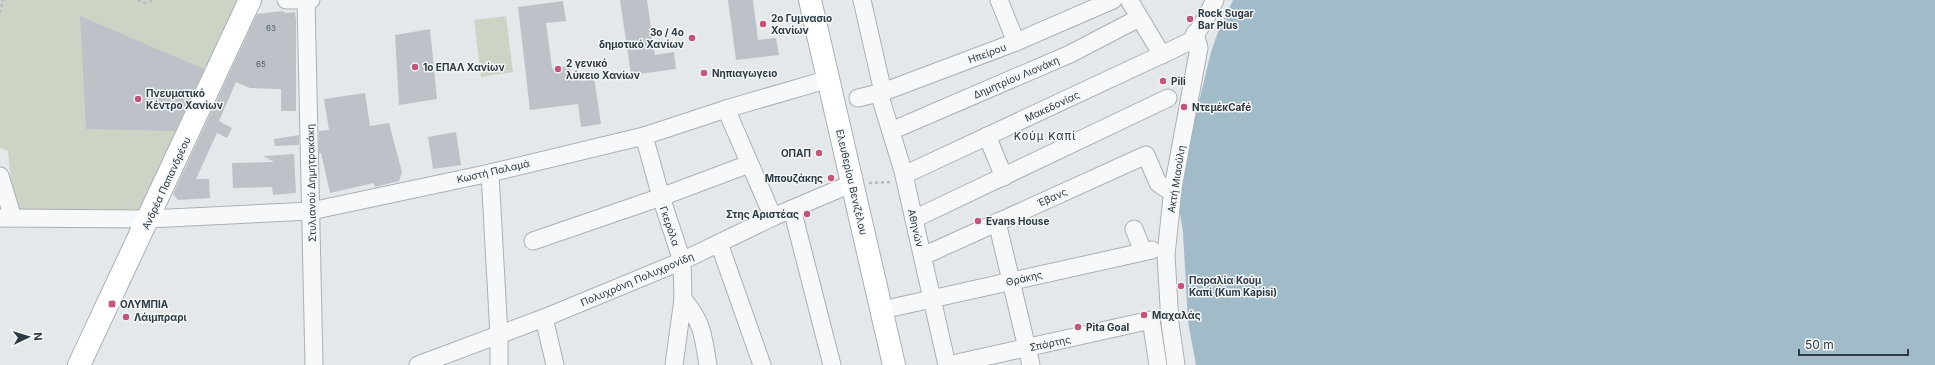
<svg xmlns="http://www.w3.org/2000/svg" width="1935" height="365" font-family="Inter,sans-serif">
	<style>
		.green { fill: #ccd4c6 }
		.water { fill: #a2bbc8 }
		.building { fill: #bcc2c8 }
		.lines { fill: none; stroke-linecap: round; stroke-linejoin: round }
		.street-casing { stroke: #a9b0b5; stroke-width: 19 }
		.secondary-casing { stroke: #a9b0b5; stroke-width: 24 }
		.path { stroke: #b6bbbf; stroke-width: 2.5; stroke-dasharray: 3 3; stroke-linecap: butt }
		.street { stroke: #f7f8f9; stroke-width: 17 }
		.secondary { stroke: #fff; stroke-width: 22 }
		.poi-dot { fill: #c65379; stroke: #f4f7f8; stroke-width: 1.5 }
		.labels { text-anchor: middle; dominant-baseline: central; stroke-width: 3; stroke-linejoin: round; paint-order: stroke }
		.number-label { font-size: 8px; fill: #515b64 }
		.poi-label { font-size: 10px; font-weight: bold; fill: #2d3943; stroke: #f4f7f8; text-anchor: start }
		.street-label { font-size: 10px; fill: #2d3943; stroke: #f4f7f8 }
		.neighbourhood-label { font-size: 11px; letter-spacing: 1px; fill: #1f2a34; stroke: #f4f7f8 }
	</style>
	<rect width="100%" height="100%" fill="#e4e8eb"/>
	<!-- green -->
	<g class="green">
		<path d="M0 0H245L144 217 14 211 8 151 0 148Z"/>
		<path d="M506 16 513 72 481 77 474 20Z"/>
	</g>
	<!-- water -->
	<path class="water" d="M1233 0H1935V365H1196L1188 322 1183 232 1178 201 1194 123 1211 52 1218 32Z"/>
	<!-- building -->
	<g class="building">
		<path d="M620 0H647L655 55 674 52 676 69 631 75Z"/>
		<path d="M728 0H753L758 40 776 38 779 55 736 60Z"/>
		<path d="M563 1 566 21 546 23 552 68 570 66 571 80 594 77 601 124 581 127 578 104 530 110 518 7Z"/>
		<path d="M283 11 285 13 295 12 296 20V111H281V89L250 88 236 82 219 121 232 128 227 138 217 133 196 179H209L210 198 178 200 173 194 257 14Z"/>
		<path d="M80 16 204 69 175 131 86 129Z"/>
		<path d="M430 29 437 99 399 105 395 35Z"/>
		<path d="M365 93 370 126 389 123 402 172 399 181 375 187 374 183 330 193 321 153H319V131L329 130 324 99Z"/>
		<path d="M456 132 461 165 433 169 428 137Z"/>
		<path d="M299 135V145L275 146 274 139Z"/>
		<path d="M294 154 296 193 273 195 272 187 233 188 232 163 274 162 263 156Z"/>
	</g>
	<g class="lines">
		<defs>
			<g id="street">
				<path d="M286 0H311"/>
				<path d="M862 0 883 92"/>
				<path d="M999 0 1016 42"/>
				<path d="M1129 0 1162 55"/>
				<path d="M306 1 314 365"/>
				<path d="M879 93 903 171 947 365"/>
				<path d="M858 98 883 92 1016 42 1113 0"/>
				<path d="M726 109 773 217"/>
				<path d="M891 131 1070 54 1139 18"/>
				<path d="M644 136 661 197 682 261 683 299 674 365"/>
				<path d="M987 136 1004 177"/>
				<path d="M490 173 499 335V365"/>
				<path d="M904 175 1191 41 1203 23 1215 0"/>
				<path d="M0 176 13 218"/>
				<path d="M792 209 832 365"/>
				<path d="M0 218 149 219 311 211 490 173 644 136 726 109 829 79"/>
				<path d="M914 219 1168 98"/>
				<path d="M997 222 1031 365"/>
				<path d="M1134 229 1143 251"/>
				<path d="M533 241 661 197 749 164"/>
				<path d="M719 243 762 365"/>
				<path d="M923 256 1146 155 1158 183 1165 188"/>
				<path d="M683 299C703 323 703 335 708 365"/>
				<path d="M882 310 1152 250"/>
				<path d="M544 318 555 365"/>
				<path d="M418 365 544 318 682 261 773 217 853 183"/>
				<path d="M948 365 1151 320 1158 365"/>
				<path d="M1176 365 1170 323 1166 255 1173 188 1199 48 1195 33"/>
			</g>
			<g id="secondary">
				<path d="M810 0 894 365"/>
				<path d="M79 365 250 0"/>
			</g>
		</defs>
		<!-- street casing -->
		<use href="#street" class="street-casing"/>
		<!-- secondary casing -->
		<use href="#secondary" class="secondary-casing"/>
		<!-- path -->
		<g class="path">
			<path d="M138 0 145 3 154 0"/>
			<path d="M0 13 3 0"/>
			<path d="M869 183 890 182"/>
		</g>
		<!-- street -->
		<use href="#street" class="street"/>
		<!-- secondary -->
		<use href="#secondary" class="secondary"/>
	</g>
	<!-- markers -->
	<g class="poi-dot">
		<circle cx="1190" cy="19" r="4"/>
		<circle cx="763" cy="24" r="4"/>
		<circle cx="692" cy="38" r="4"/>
		<circle cx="415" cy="67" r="4"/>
		<circle cx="558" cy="69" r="4"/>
		<circle cx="704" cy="73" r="4"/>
		<circle cx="1163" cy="81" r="4"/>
		<circle cx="138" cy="99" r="4"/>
		<circle cx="1184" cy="107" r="4"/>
		<circle cx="819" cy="153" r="4"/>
		<circle cx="831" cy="178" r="4"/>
		<circle cx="807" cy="214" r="4"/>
		<circle cx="978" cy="221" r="4"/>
		<circle cx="1181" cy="286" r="4"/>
		<rect x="108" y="300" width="8" height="8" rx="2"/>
		<circle cx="1144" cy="315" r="4"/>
		<circle cx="126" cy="317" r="4"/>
		<circle cx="1078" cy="327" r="4"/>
	</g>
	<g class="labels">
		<!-- number labels -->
		<g class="number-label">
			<text x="271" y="28">63</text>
			<text x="261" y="64">65</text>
		</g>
		<!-- poi labels -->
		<g class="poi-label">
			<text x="1198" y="13">Rock Sugar<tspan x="1198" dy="12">Bar Plus</tspan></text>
			<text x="771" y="18">2ο Γυμνασιο<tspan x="771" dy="12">Χανίων</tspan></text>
			<text x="684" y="32" text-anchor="end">3ο / 4ο<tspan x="684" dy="12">δημοτικό Χανίων</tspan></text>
			<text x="566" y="63">2 γενικό<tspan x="566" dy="12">λύκειο Χανίων</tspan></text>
			<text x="423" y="67">1ο ΕΠΑΛ Χανίων</text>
			<text x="712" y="73">Νηπιαγωγειο</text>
			<text x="1171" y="81">Pili</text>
			<text x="146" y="93">Πνευματικό<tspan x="146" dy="12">Κέντρο Χανίων</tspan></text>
			<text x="1192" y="107">ΝτεμέκCafé</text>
			<text x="811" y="153" text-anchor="end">ΟΠΑΠ</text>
			<text x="823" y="178" text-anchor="end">Μπουζάκης</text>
			<text x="799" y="214" text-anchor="end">Στης Αριστέας</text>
			<text x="986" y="221">Evans House</text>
			<text x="1189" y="280">Παραλία Κούμ<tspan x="1189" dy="12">Καπί (Kum Kapisi)</tspan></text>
			<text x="120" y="304">ΟΛΥΜΠΙΑ</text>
			<text x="1152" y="315">Μαχαλάς</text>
			<text x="134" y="317">Λάιμπραρι</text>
			<text x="1086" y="327">Pita Goal</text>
		</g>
		<!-- street labels -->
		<g class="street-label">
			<text transform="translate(987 53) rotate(-20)">Ηπείρου</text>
			<text transform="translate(1016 77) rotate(-23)">Δημητρίου Λιονάκη</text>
			<text transform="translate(1052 106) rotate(-25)">Μακεδονίας</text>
			<text transform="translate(493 171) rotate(-13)">Κωστή Παλαμά</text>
			<text transform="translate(1176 179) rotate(-81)">Ακτή Μιαούλη</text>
			<text transform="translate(852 182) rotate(77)">Ελευθερίου Βενιζέλου</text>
			<text transform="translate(166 183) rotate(-65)">Ανδρέα Παπανδρέου</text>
			<text transform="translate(311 183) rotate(-91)">Στυλιανού Δημητρακάκη</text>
			<text transform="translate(1052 197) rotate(-24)">Έβανς</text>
			<text transform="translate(670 226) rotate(71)">Γκερόλα</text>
			<text transform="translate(916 228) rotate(77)">Αθηνών</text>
			<text transform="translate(1024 278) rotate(-13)">Θράκης</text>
			<text transform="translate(637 279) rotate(-23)">Πολυχρόνη Πολυχρονίδη</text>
			<text transform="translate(1050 343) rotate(-12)">Σπάρτης</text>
		</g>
		<!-- neighbourhood labels -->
		<g class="neighbourhood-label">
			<text x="1045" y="136">Κούμ Καπί</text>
		</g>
	</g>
	<!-- north arrow -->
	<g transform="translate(28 337) rotate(86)" stroke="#f4f7f8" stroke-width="3" paint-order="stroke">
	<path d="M0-3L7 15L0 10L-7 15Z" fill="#2d3943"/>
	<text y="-6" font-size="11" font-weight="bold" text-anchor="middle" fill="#2d3943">N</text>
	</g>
	<!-- scale -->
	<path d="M1799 349v6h109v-6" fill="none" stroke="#2d3943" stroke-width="2"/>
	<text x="1805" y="349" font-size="12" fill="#2d3943" stroke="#f4f7f8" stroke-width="3" paint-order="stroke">50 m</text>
</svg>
